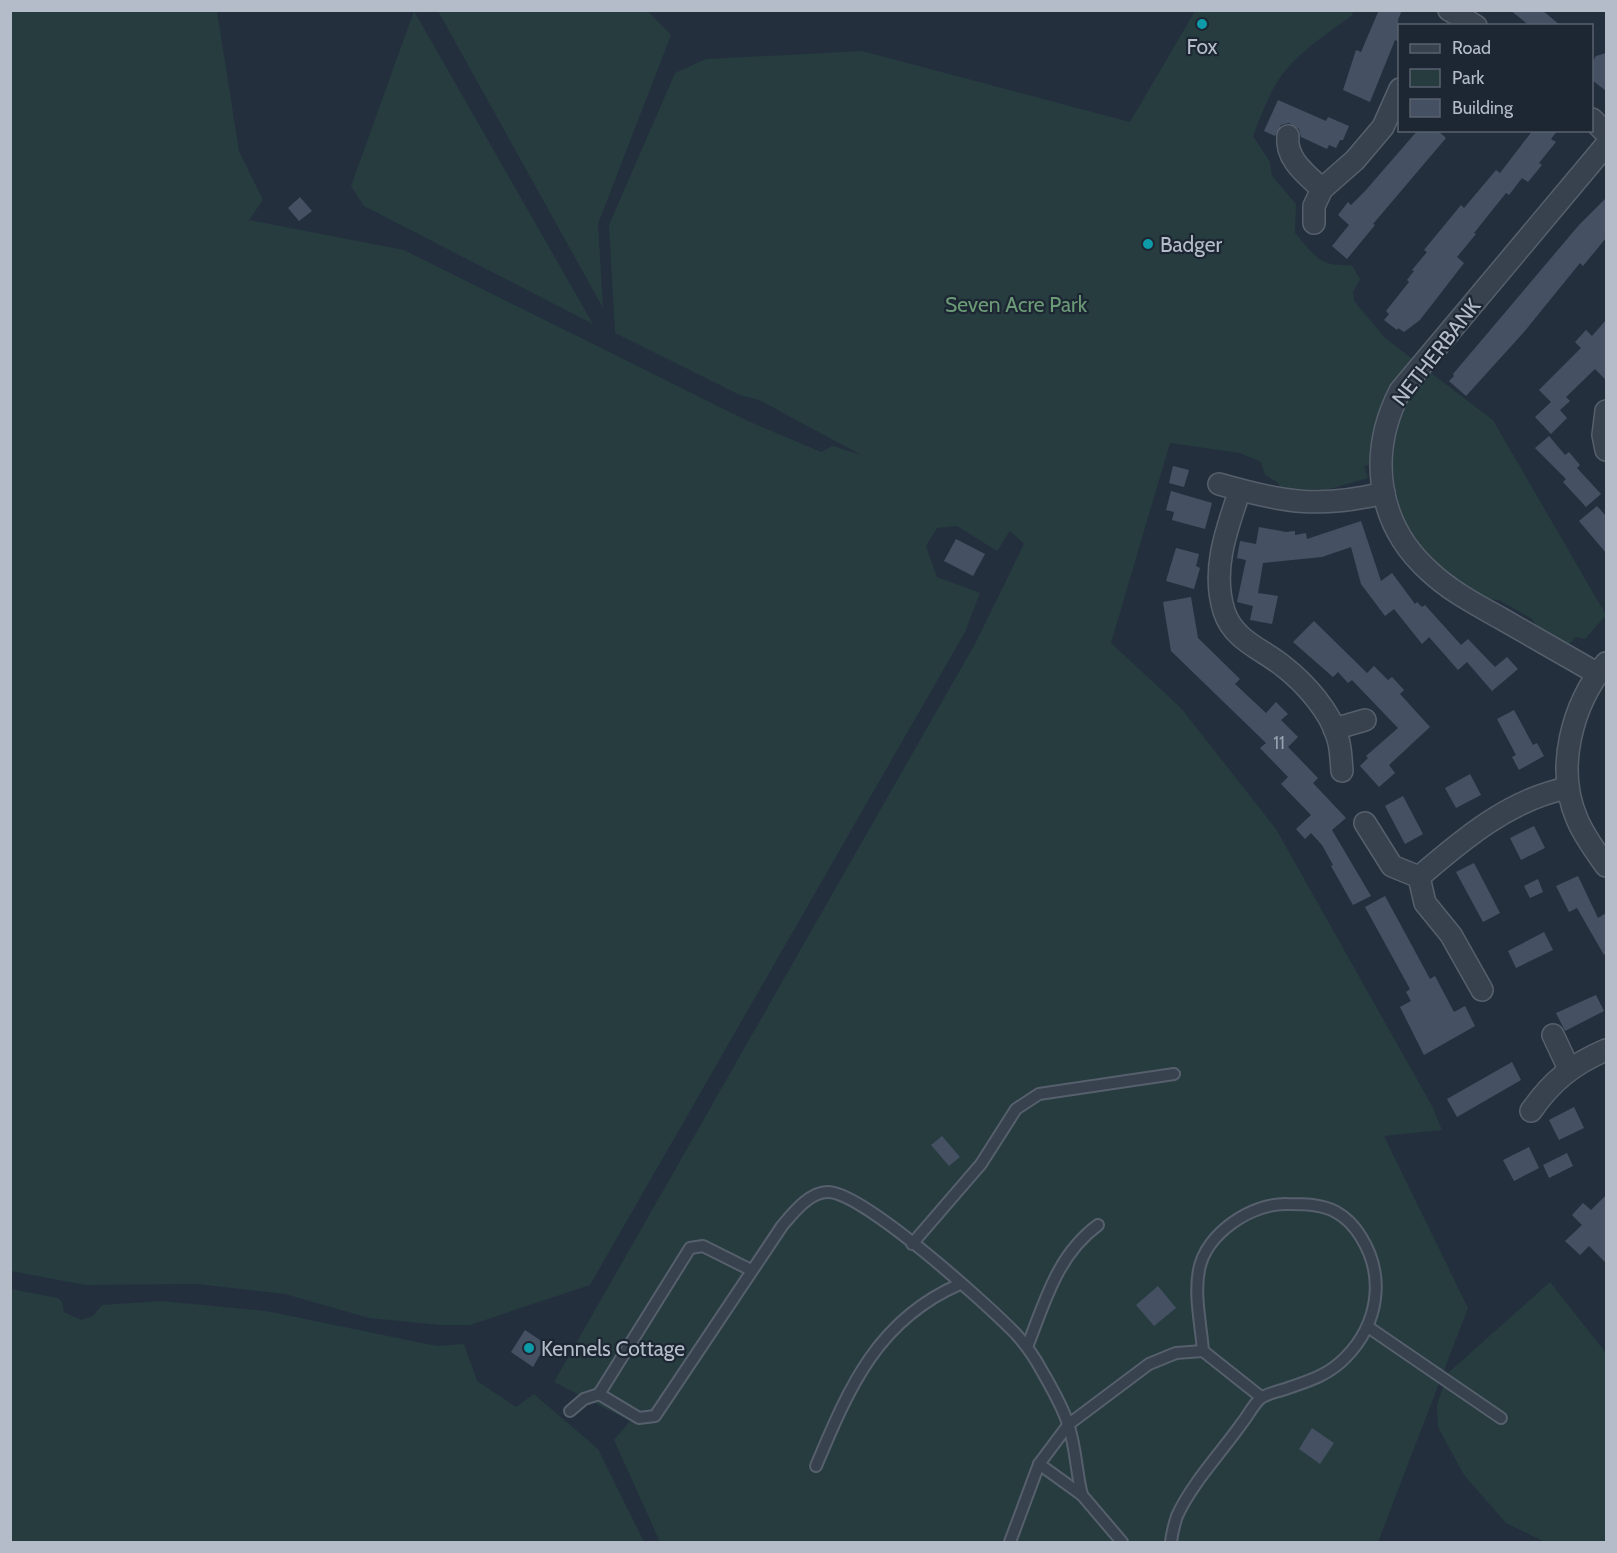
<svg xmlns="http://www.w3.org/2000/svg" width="1617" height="1553" font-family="Cabin,sans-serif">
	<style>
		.green { fill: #263c3f }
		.building { fill: #455162 }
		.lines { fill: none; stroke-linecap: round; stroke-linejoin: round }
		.lane-casing { stroke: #565f6c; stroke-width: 14 }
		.street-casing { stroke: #565f6c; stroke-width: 24 }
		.lane { stroke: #38414e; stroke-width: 10 }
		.street { stroke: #38414e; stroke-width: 21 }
		.culture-dot { fill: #0f9aa8; stroke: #1d2633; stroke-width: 2 }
		.labels { text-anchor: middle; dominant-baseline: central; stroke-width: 4.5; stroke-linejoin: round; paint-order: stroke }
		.number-label { font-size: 18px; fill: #98a1af }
		.poi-label { font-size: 21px; fill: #b4bcc9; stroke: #1d2633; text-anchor: start }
		.park-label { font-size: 21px; fill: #6b9a76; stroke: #1d2633 }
		.street-label { font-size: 21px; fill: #b4bcc9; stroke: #1d2633 }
	</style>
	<rect width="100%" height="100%" fill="#242f3e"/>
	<!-- green -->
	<g class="green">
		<path d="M10 11H217L239 151 263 200 249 220 404 250 748 421 821 452 833 446 861 455 759 400 740 395 615 333 609 225 675 73 706 59 862 51 1130 122 1195 11H1354L1351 16C1323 37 1290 57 1273 89 1265 104 1259 121 1253 136L1270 162 1272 176 1296 204 1295 233C1315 256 1319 267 1352 265L1360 279 1353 292 1354 301 1385 338 1493 420 1606 615 1585 639 1576 637 1567 646 1540 631 1532 619 1499 600 1482 599 1447 575 1423 550 1399 513 1391 460 1364 466 1368 478 1330 489 1282 490 1277 482 1265 475 1261 462 1240 453 1170 443 1111 643 1181 708 1276 829 1432 1106 1442 1130 1384 1136 1468 1308 1378 1542H660L614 1440 630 1421 554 1382 976 642 1024 544 1010 531 997 551 957 526 937 528 926 546 937 577 980 593 965 632 590 1285 470 1325H440L369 1318 285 1294 197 1284 85 1285 11 1271Z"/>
		<path d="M414 11 593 324 364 206 351 186Z"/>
		<path d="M438 11H648L671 35 598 224 603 308Z"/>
		<path d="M1550 1282 1606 1353V1542H1545L1506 1523 1464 1475 1438 1427 1437 1405 1448 1373Z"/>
		<path d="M11 1289 58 1298 62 1302 64 1312 81 1320 93 1316 102 1305 161 1301 266 1311 437 1346 464 1344 477 1381 516 1407 534 1394 598 1449 644 1542H11Z"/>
	</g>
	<!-- building -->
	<g class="building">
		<path d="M1379 10H1402L1398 20 1400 42 1395 40 1370 102 1343 90 1356 50 1361 52Z"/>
		<path d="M1510 10H1542L1561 26H1530Z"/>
		<path d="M1606 53V91L1592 80V62L1596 56Z"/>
		<path d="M1278 100 1326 121 1328 117 1349 126 1343 140H1340L1336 148 1329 145 1327 149 1301 137 1299 129 1289 123 1281 125 1275 136 1264 131Z"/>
		<path d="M1418 130H1437L1446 138 1373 224 1375 225 1347 259 1332 246 1349 225 1338 215 1348 202 1351 205 1366 190Z"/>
		<path d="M1533 130H1558L1551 139 1556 142 1539 163 1542 165 1528 182 1522 178 1509 195 1506 193 1474 233 1476 234 1457 257 1464 263 1420 320 1404 332 1398 328 1397 330 1384 320 1389 314 1386 311 1409 282 1407 280 1414 271 1412 270 1427 252 1424 250 1461 205 1464 208 1496 170 1500 173Z"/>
		<path d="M300 197 312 211 299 221 288 208Z"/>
		<path d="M1606 198V238L1583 266 1580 263 1524 332 1466 396 1449 381 1454 376 1453 374 1579 225Z"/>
		<path d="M1606 320V380L1595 369 1566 397 1570 401 1560 410 1567 418 1551 434 1535 417 1551 402 1539 390 1581 348 1575 342 1586 330 1592 336Z"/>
		<path d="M1549 436 1565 455 1569 452 1580 465 1577 468 1601 494 1586 507 1563 482 1566 479 1535 448Z"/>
		<path d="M1173 466 1189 470 1184 487 1169 483Z"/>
		<path d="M1171 491 1212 503 1205 529 1172 520 1174 512 1166 510Z"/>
		<path d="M1597 506 1606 516V553L1579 521Z"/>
		<path d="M1361 521 1381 581 1392 573 1415 604 1417 602 1422 607 1425 605 1461 645 1468 639 1495 667 1507 657 1518 669 1492 691 1467 662 1458 670 1429 637 1422 644 1394 609 1385 616 1361 584 1351 547 1322 557 1263 563 1258 593 1278 596 1272 624 1250 620 1253 606 1237 602 1246 560 1237 558 1240 541 1256 544 1259 527 1286 532 1295 531V535L1306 533 1307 539Z"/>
		<path d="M956 539 985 554 973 576 944 561Z"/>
		<path d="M1176 548 1199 554 1196 566 1200 568 1194 589 1166 581Z"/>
		<path d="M1191 597 1198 638 1240 679 1235 684 1266 713 1276 702 1288 714 1281 720 1298 737 1288 747 1318 778 1313 783 1346 818 1332 830 1371 896 1353 905 1331 866 1333 865 1322 845 1311 833 1305 839 1296 829 1311 815 1281 784 1288 777 1260 748 1266 743 1171 651 1163 602Z"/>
		<path d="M1314 621 1367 673 1374 666 1388 680 1392 677 1404 690 1400 694 1430 727 1389 765 1395 773 1379 787 1360 766 1368 758 1366 756 1398 728 1352 680 1348 683 1338 672 1333 677 1293 642Z"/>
		<path d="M1514 710 1533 745 1537 743 1544 756 1519 770 1512 757 1516 755 1497 719Z"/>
		<path d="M1470 774 1481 795 1456 808 1445 788Z"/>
		<path d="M1403 796 1423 834 1405 844 1385 806Z"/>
		<path d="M1534 826 1545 848 1521 860 1510 838Z"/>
		<path d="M1474 863 1500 913 1483 922 1456 872Z"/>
		<path d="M1578 876 1598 918 1606 913V953L1604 955 1577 908 1569 912 1556 886Z"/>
		<path d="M1538 879 1543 892 1530 898 1524 886Z"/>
		<path d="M1385 896 1430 979 1435 976 1454 1012 1465 1006 1475 1026 1424 1055 1400 1007 1411 1001 1406 992 1410 989 1365 907Z"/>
		<path d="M1544 932 1553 950 1516 968 1508 951Z"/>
		<path d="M1596 995 1604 1011 1565 1031 1556 1013Z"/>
		<path d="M1512 1062 1521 1080 1457 1117 1447 1099Z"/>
		<path d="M1574 1107 1584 1128 1559 1140 1549 1120Z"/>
		<path d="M942 1136 960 1157 949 1166 931 1145Z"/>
		<path d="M1529 1147 1539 1168 1514 1181 1503 1160Z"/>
		<path d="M1567 1153 1573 1166 1549 1178 1543 1165Z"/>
		<path d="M1606 1195V1263L1589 1246 1580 1255 1565 1241 1582 1225 1572 1215 1583 1203 1591 1210Z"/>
		<path d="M1158 1286 1176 1308 1154 1326 1136 1305Z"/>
		<path d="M525 1330 546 1344 533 1367 511 1352Z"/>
		<path d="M1312 1428 1334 1443 1320 1464 1299 1449Z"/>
	</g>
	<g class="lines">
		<defs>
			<g id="lane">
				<path d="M912 1244 981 1164 1016 1109 1039 1094 1174 1074"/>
				<path d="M751 1270 703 1246 690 1248 599 1394 639 1418 655 1416 782 1226C793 1213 809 1192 828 1192 863 1192 988 1305 1016 1334 1026 1345 1035 1358 1042 1371 1051 1387 1062 1405 1068 1424 1076 1446 1076 1472 1082 1495"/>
				<path d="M1368 1327 1501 1418"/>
				<path d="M1027 1347C1045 1302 1057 1255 1098 1225"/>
				<path d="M570 1411 584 1399 599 1394"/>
				<path d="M1039 1464 1082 1495 1122 1542"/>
				<path d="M816 1466C849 1388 877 1320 960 1284"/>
				<path d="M1010 1542 1039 1464 1069 1424 1149 1364 1176 1353 1203 1351 1261 1397"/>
				<path d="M1171 1542C1172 1533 1174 1525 1177 1516 1192 1483 1221 1453 1242 1423 1248 1416 1254 1403 1261 1398 1266 1394 1276 1392 1282 1390 1306 1382 1328 1376 1346 1357 1378 1324 1386 1277 1361 1237 1355 1227 1347 1218 1336 1212 1322 1204 1303 1204 1287 1204 1252 1203 1206 1233 1199 1270 1194 1295 1201 1325 1203 1351"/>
			</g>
			<g id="street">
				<path d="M1449 10 1476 26"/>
				<path d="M1592 119 1606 133"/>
				<path d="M1288 136C1285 159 1307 175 1322 189L1355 160 1383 127 1400 89"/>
				<path d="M1314 223V206L1322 189"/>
				<path d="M1606 411 1603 435 1606 450"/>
				<path d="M1219 484C1282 502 1318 509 1384 493"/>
				<path d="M1240 490C1227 528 1211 570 1224 611 1233 640 1262 649 1283 666 1305 683 1331 712 1338 739 1341 749 1341 760 1342 771"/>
				<path d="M1606 663C1572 705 1555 768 1577 819 1584 836 1596 852 1606 866"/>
				<path d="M1598 674C1566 656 1534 637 1502 619 1477 605 1450 591 1429 571 1376 523 1368 453 1400 391L1606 145"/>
				<path d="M1334 729 1365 720"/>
				<path d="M1365 823 1392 866 1419 877 1425 903 1451 935 1482 990"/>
				<path d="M1419 877C1462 840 1510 799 1568 788"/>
				<path d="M1553 1035 1569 1069"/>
				<path d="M1531 1111C1552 1081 1573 1064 1606 1050"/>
			</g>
		</defs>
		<!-- lane casing -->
		<use href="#lane" class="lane-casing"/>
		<!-- street casing -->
		<use href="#street" class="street-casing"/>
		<!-- lane -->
		<use href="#lane" class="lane"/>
		<!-- street -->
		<use href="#street" class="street"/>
	</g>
	<!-- markers -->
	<g class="culture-dot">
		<circle cx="1202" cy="24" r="6"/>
		<circle cx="1148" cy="244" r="6"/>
		<circle cx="529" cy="1348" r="6"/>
	</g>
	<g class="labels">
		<!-- number labels -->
		<g class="number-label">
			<text x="1279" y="743">11</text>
		</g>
		<!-- poi labels -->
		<g class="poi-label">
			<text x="1202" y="46" text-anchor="middle">Fox</text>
			<text x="1160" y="244">Badger</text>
			<text x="541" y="1348">Kennels Cottage</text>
		</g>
		<!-- park labels -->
		<g class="park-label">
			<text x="1016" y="304">Seven Acre Park</text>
		</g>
		<!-- street labels -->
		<g class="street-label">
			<text transform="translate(1436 352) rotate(-52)">NETHERBANK</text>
		</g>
	</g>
	<!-- border -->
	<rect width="1617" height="1553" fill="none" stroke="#b4bcc9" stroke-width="24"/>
	<!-- legend -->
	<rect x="1398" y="24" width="195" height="108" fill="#1d2633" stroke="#59626f" stroke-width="1.5"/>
	<rect x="1410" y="44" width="30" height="9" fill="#38414e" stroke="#59626f" stroke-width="1.5"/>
	<text x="1452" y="54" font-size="18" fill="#b4bcc9">Road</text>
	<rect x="1410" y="69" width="30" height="18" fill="#263c3f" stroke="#59626f" stroke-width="1.5"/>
	<text x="1452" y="84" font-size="18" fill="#b4bcc9">Park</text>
	<rect x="1410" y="99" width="30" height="18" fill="#455162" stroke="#59626f" stroke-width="1.5"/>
	<text x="1452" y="114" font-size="18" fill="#b4bcc9">Building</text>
</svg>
